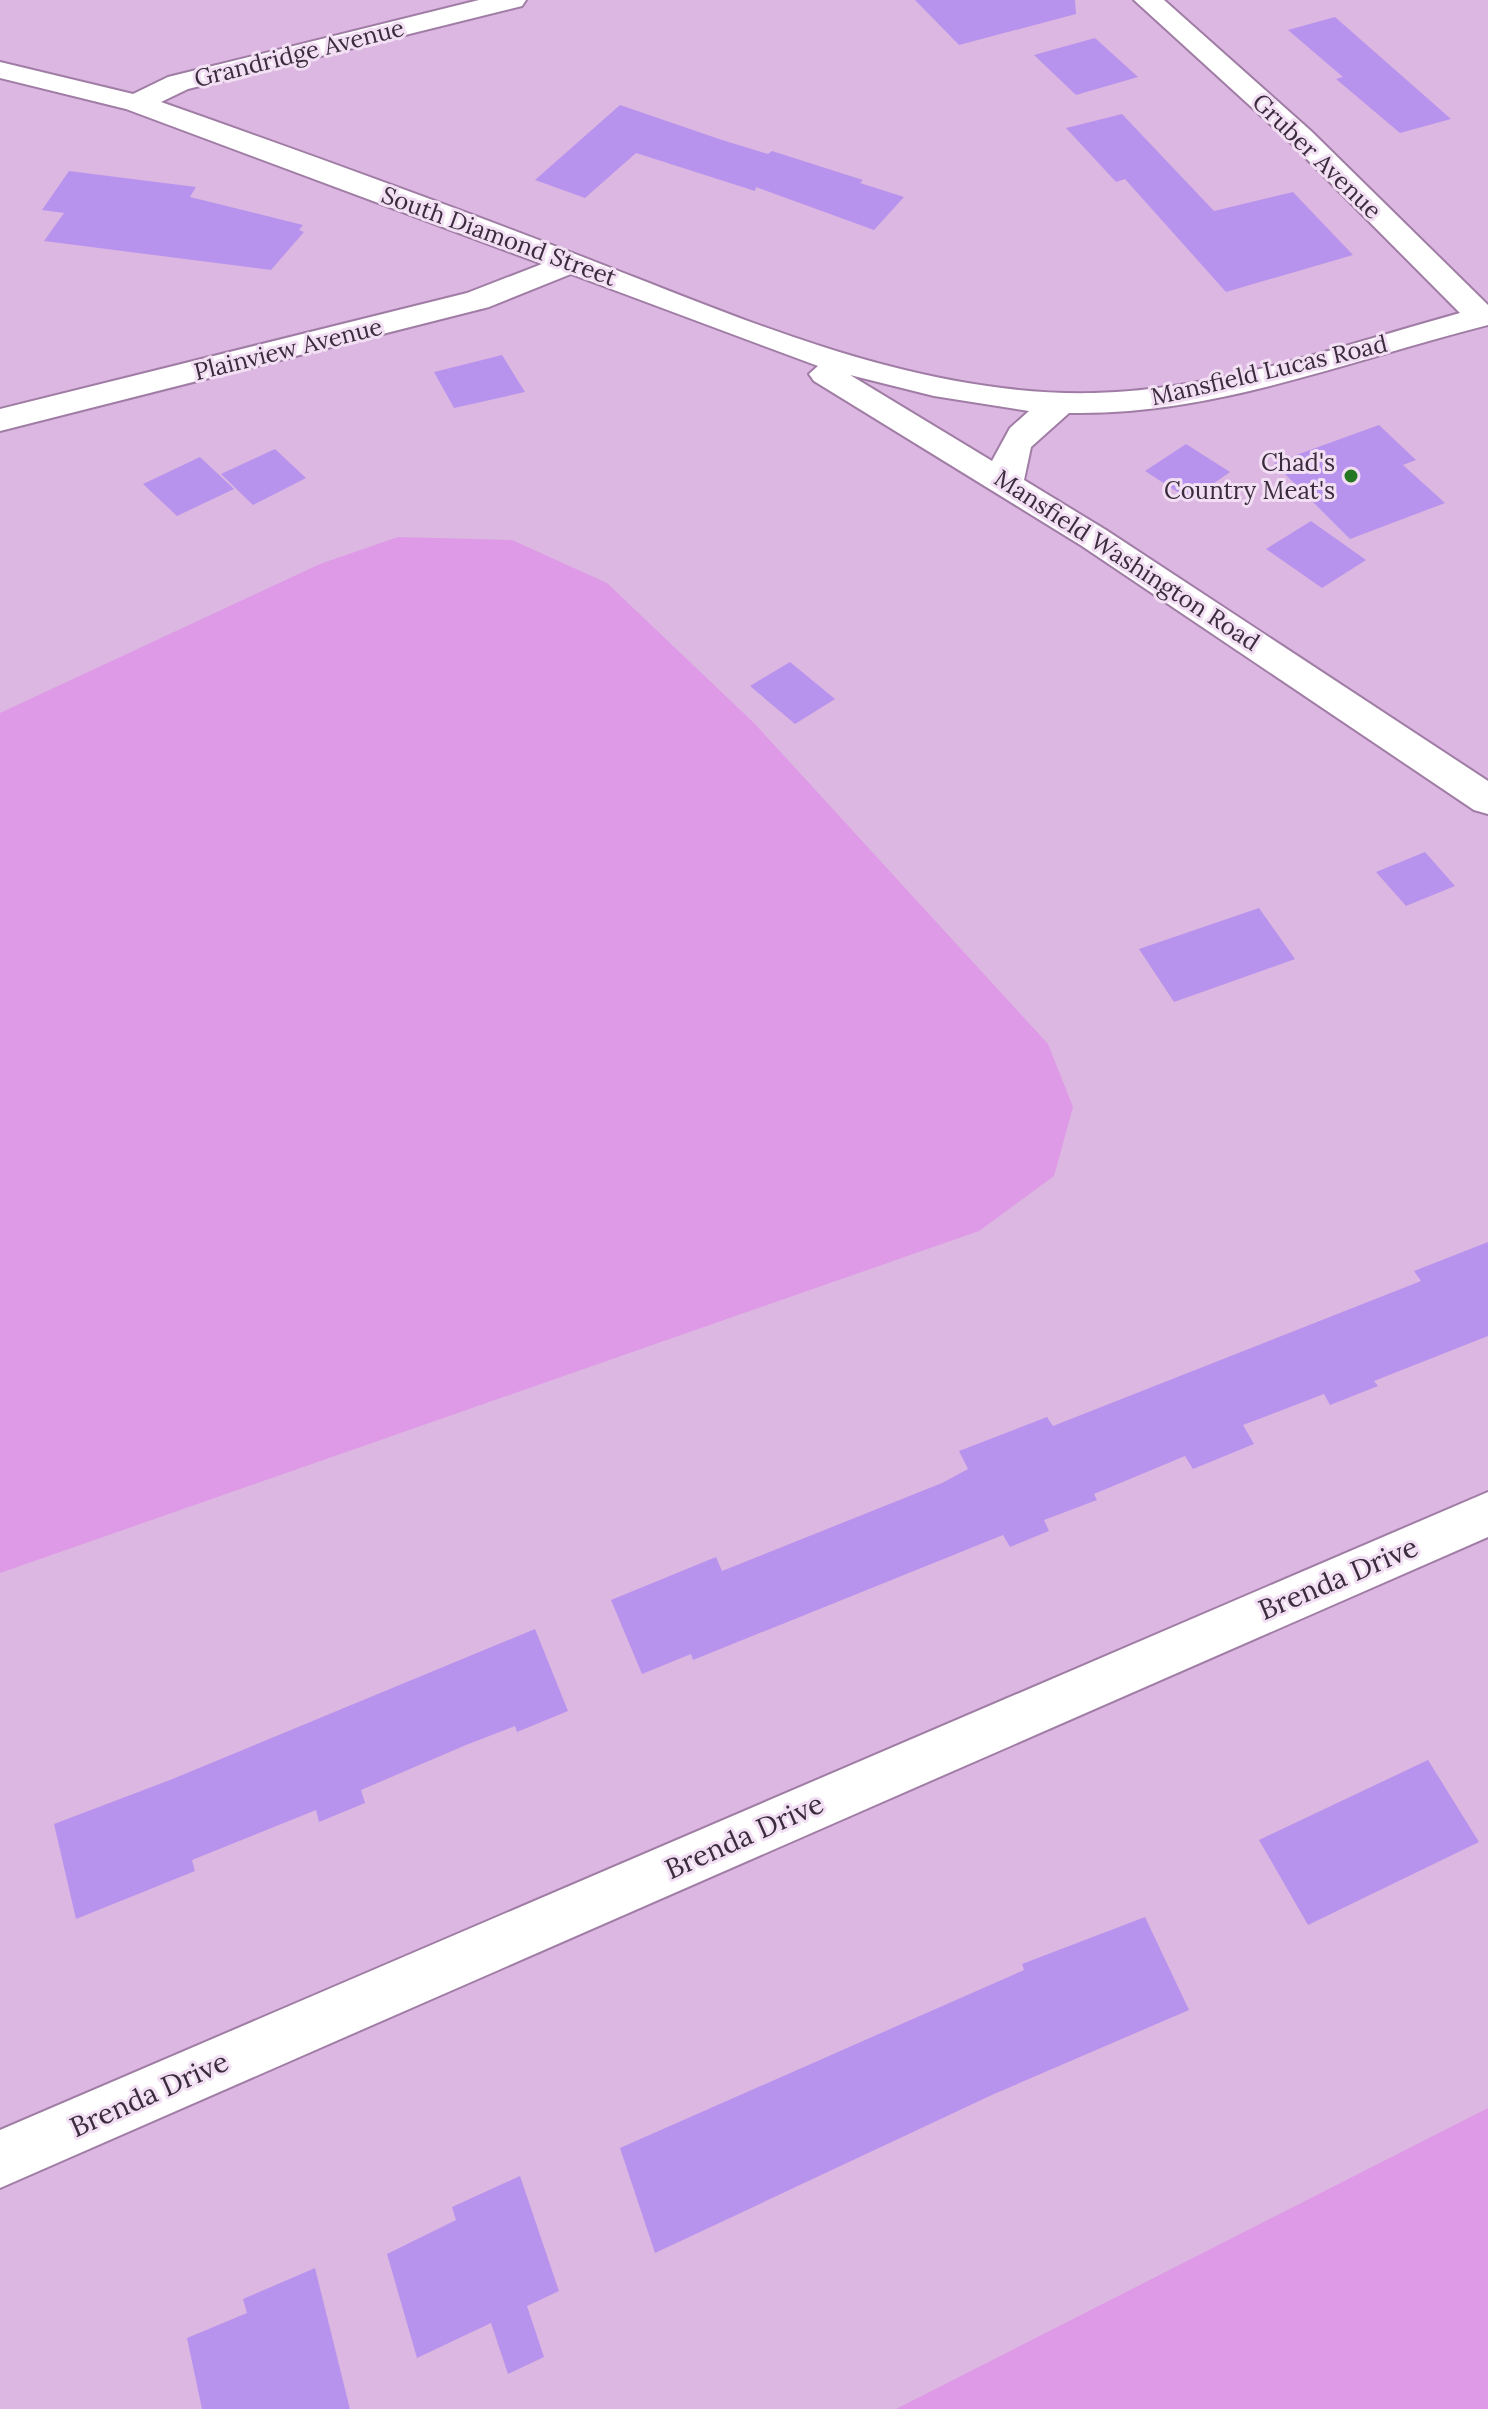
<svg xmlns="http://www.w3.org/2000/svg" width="1488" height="2409" font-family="Lora,serif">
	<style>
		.green { fill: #de9ae7 }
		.building { fill: #b893ed }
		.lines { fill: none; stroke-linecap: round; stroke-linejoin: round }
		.minor-casing { stroke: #a07da5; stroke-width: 4 }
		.minor { fill: #fff; fill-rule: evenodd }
		.poi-dot { fill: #257721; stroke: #f2dff4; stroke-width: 3 }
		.labels { text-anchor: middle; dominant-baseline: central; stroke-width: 6; stroke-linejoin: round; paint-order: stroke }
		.far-street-label { font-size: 24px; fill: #3b2c3d; stroke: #f2dff4 }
		.far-poi-label { font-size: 24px; fill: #3b2c3d; stroke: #f2dff4; text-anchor: end }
		.street-label { font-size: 28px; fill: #3b2c3d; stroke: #f2dff4 }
	</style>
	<rect width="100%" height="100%" fill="#dcb7e1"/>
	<!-- green -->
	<g class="green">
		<path d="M398 537 512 540 607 583 755 724 1048 1044 1073 1107 1054 1176 979 1231 0 1573V713L320 564Z"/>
		<path d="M1488 2108V2409H896Z"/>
	</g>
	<!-- building -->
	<g class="building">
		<path d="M915 0H1075L1076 14 959 45Z"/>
		<path d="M1335 17 1451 119 1400 133 1336 79 1343 77 1288 30Z"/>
		<path d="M1095 38 1138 77 1076 95 1034 55Z"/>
		<path d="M620 105 722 140 768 154 772 151 863 180 860 183 904 197 874 230 756 187 755 191 636 153 585 198 535 180Z"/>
		<path d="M1122 114 1214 211 1293 192 1353 255 1226 292 1125 179 1116 182 1066 128Z"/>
		<path d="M69 171 196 187 190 197 303 225 299 230 304 232 271 270 44 241 64 213 42 210Z"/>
		<path d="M502 355 525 392 454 408 434 372Z"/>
		<path d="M1379 425 1416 460 1403 465 1445 503 1350 539 1274 463Z"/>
		<path d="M1186 444 1230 472 1190 500 1145 471Z"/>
		<path d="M275 449 306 478 253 505 221 474Z"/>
		<path d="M200 457 234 489 177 516 143 484Z"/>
		<path d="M1311 521 1366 560 1322 588 1266 549Z"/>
		<path d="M790 662 835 699 795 724 750 686Z"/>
		<path d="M1425 852 1455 886 1406 906 1376 872Z"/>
		<path d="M1259 908 1295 959 1174 1002 1139 949Z"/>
		<path d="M1488 1242V1336L1374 1381 1378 1386 1330 1405 1324 1394 1243 1425 1254 1444 1193 1469 1185 1456 1094 1494 1097 1500 1044 1520 1049 1531 1010 1547 1003 1535 693 1660 691 1654 642 1674 611 1600 716 1557 722 1571 942 1483 968 1469 959 1451 1047 1417 1053 1426 1421 1281 1414 1271Z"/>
		<path d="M535 1629 568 1711 517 1732 515 1726 466 1745 361 1790 365 1803 319 1822 316 1810 192 1860 195 1871 76 1919 54 1824 170 1780Z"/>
		<path d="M1428 1760 1479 1842 1308 1925 1259 1840Z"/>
		<path d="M1145 1917 1189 2010 994 2094 655 2253 620 2148 1024 1970 1022 1964Z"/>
		<path d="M520 2176 559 2291 527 2306 544 2357 508 2374 491 2323 417 2358 387 2254 456 2220 452 2207Z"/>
		<path d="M315 2268 350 2409H202L187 2338 247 2313 243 2299Z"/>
	</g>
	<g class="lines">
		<defs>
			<g id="minor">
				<path d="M479 0H526L522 6 188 89 161 102C302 152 444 203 583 257 745 320 918 397 1094 393 1220 390 1340 346 1460 313L1291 143 1134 0H1164L1311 131 1488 305V325C1349 360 1214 416 1069 413L1031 447 1024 480 1106 530 1488 781V814L1474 810 1082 546 814 381 809 374 818 366 571 274 489 307 0 431V409L467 293 542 264 126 109 0 78V62L133 94 168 77ZM850 375 934 396 1029 411 1010 428 992 461Z"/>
				<path d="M1488 1492V1537L0 2188V2130Z"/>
			</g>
		</defs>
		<!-- minor casing -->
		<use href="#minor" class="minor-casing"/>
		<!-- minor -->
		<use href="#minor" class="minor"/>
	</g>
	<!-- markers -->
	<circle class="poi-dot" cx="1351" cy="476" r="8"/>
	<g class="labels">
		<!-- far-street labels -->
		<g class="far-street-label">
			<text transform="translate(299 53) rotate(-14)">Grandridge Avenue</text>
			<text transform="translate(1317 156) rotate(44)">Gruber Avenue</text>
			<text transform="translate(499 236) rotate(20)">South Diamond Street</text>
			<text transform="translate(288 349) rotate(-14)">Plainview Avenue</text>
			<text transform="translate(1269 370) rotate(-13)">Mansfield Lucas Road</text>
			<text transform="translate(1127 560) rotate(33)">Mansfield Washington Road</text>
		</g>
		<!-- far-poi labels -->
		<g class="far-poi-label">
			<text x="1335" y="462">Chad's<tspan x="1335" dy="28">Country Meat's</tspan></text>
		</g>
		<!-- street labels -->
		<g class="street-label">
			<text transform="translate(1338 1578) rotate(-23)">Brenda Drive</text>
			<text transform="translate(744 1836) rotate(-24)">Brenda Drive</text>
			<text transform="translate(149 2094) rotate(-24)">Brenda Drive</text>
		</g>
	</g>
</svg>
